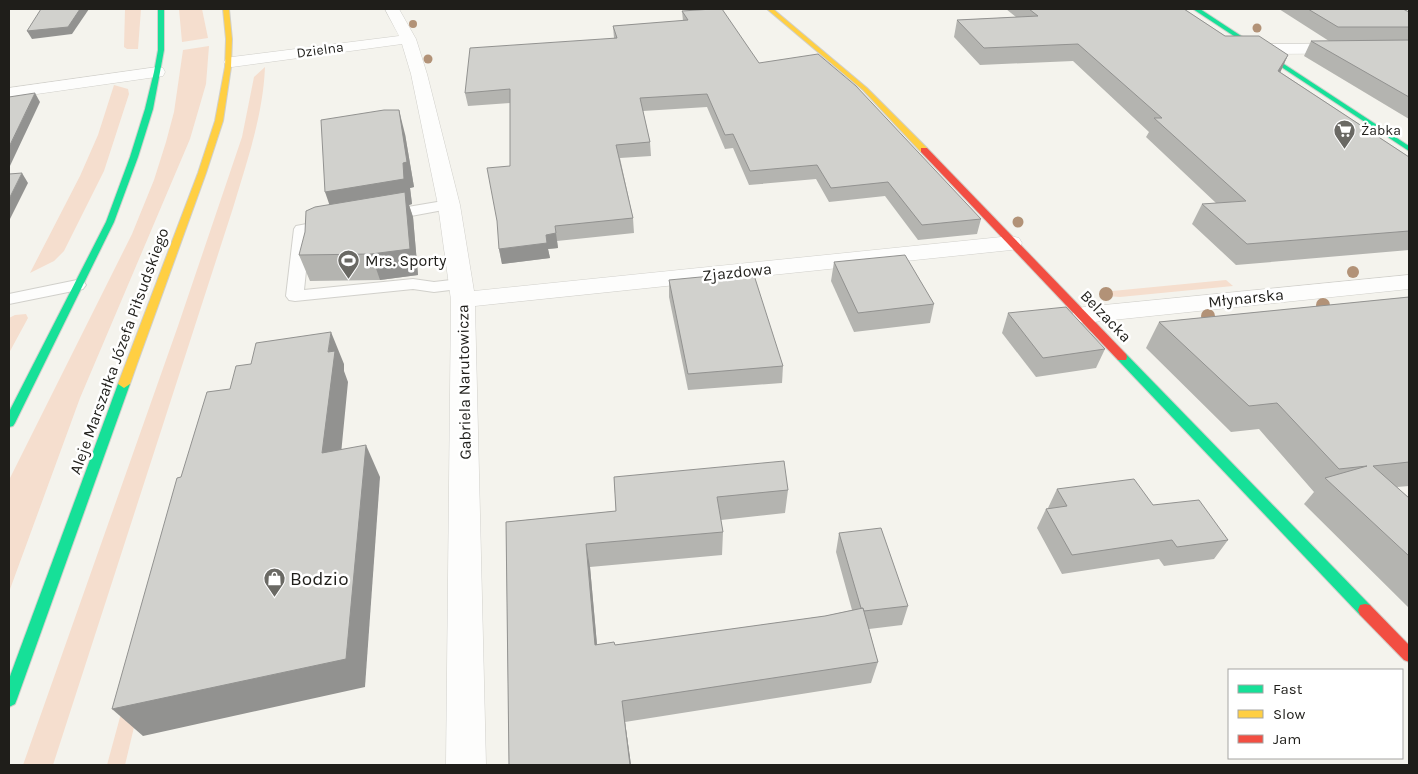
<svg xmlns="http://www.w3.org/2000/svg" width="1418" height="774" font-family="Karla,sans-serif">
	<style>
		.green { fill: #f5dece }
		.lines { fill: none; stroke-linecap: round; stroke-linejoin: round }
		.lane-casing { stroke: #d1d0cb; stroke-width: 2 }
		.street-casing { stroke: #d1d0cb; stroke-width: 1 }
		.fast-casing { stroke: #d1d0cb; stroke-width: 2 }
		.slow-casing { stroke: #d1d0cb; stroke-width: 2 }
		.jam-casing { stroke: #d1d0cb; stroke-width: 2 }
		.lane { fill: #fdfdfc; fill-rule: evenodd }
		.street { fill: #fdfdfc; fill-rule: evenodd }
		.fast { fill: #16e098; fill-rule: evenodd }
		.slow { fill: #ffcf43; fill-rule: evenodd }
		.jam { fill: #f24e42; fill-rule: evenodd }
		.tree { fill: #b29277 }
		.wall { fill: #b4b4b0 }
		.shaded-wall { fill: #929290 }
		.building { fill: #d1d1cd; stroke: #929290 }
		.labels { text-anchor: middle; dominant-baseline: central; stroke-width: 5; stroke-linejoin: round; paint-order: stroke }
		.far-street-label { font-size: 14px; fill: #1f1e1a; stroke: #fff }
		.far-poi-label { font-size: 14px; fill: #1f1e1a; stroke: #fff; text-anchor: start }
		.poi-label { font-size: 16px; fill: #1f1e1a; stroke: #fff; text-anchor: start }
		.street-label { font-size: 16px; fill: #1f1e1a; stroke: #fff }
		.near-poi-label { font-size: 19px; fill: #1f1e1a; stroke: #fff; text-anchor: start }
	</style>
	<rect width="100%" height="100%" fill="#f4f3ed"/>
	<!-- green -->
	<g class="green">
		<path d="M125 9H141L138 49H127L124 47Z"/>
		<path d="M179 9H202L208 38 182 42Z"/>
		<path d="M209 46 206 84 190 139 80 398 9 592V480L132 234 154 180 166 142 174 112 183 50Z"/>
		<path d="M265 67C263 116 247 161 233 208L53 765H23L178 326 242 137 254 77Z"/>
		<path d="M114 85 128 89 129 94 104 171 64 251 54 261 30 273 80 176 98 135Z"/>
		<path d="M1226 280 1233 286 1120 297 1106 296 1102 292Z"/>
		<path d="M26 314 28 318 9 353V318L15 315Z"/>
		<path d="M155 639 125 765H107L141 640Z"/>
	</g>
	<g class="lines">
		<defs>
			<g id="lane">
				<path d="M449 200 454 202 457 205 454 208 384 221 378 219 376 216 378 213 384 211Z"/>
				<path d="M333 219 339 221 341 224 339 227 310 233 304 290 413 279 434 282 460 279 466 280 469 284 466 288 434 292 413 289 295 301 289 300 286 296 294 229 296 226Z"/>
				<path d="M77 280 83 281 86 285 83 289 9 304V294Z"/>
			</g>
			<g id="street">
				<path d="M385 9H399L416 39 427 74 460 205 474 291 1011 236 1019 238 1022 243 1019 248 1011 250 475 306 486 765H446L451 300 438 205 411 74 402 44 232 67 226 65 224 62 226 59 232 57 399 36Z"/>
				<path d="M1409 43V53L1258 54 1252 52 1250 49 1252 46 1258 44Z"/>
				<path d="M157 67 163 68 165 72 163 76 9 98V88Z"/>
				<path d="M1409 275V289L1084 323 1075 321 1072 315 1075 309 1084 307Z"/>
			</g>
			<g id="fast">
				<path d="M158 9H164V50L160 72 153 109 138 157 114 222 15 423 13 426 9 427V412L106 222 130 157 145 109 154 72 158 50Z"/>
				<path d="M1193 9H1200L1409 146V151Z"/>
				<path d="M1122 353 1126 354 1370 605 1372 610 1370 615 1365 616 1360 615 1118 360 1117 357 1118 354Z"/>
				<path d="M124 380 130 384 17 699 15 704 9 707V679L118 384Z"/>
			</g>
			<g id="slow">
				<path d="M223 9H229L232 39 231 67 223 121 206 173 137 364 130 384 124 388 118 384 198 173 215 121 225 67 226 39Z"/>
				<path d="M767 9H773L867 88 927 148V152H921L863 90Z"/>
			</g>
			<g id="jam">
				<path d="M921 148H927L1126 354 1127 357 1126 360H1118L921 152Z"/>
				<path d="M1365 604 1370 605 1409 645V662L1404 660 1360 615 1358 610 1360 605Z"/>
			</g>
		</defs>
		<!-- lane casing -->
		<use href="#lane" class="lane-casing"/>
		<!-- street casing -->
		<use href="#street" class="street-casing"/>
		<!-- fast casing -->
		<use href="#fast" class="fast-casing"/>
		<!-- slow casing -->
		<use href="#slow" class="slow-casing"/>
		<!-- jam casing -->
		<use href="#jam" class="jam-casing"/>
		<!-- lane -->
		<use href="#lane" class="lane"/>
		<!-- street -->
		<use href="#street" class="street"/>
		<!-- fast -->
		<use href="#fast" class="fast"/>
		<!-- slow -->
		<use href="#slow" class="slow"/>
		<!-- jam -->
		<use href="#jam" class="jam"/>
	</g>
	<!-- trees -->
	<g class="tree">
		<circle cx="413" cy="24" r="4"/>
		<circle cx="1257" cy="28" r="4.5"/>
		<circle cx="428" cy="59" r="4.5"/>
		<circle cx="1018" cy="222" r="5.5"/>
		<circle cx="1353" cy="272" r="6"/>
		<circle cx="1106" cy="294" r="7"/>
		<circle cx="1323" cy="305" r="7"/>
		<circle cx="1208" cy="316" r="7"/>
	</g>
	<!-- wall -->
	<g class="wall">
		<path d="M1006 9H1184L1225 36 1288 55 1280 72 1409 157V250L1236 265 1192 224 1202 204 1216 203 1146 137 1149 132 1073 61 980 65 954 37 957 20 1016 17Z"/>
		<path d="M1279 9H1403L1409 12V119L1304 56 1311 41H1329Z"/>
		<path d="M682 11 759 63 981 219 977 234 918 240 885 196 829 202 816 179 749 185 733 148 725 149 707 107 643 111 650 142 651 156 620 158 633 218 634 233 557 241 558 248 548 249 550 258 502 264 499 249 510 166V103L468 106 465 93 614 38 613 26 683 21Z"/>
		<path d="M405 134 414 187 410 188 412 204 409 205 413 217 418 275 380 280 310 281 299 255 329 204Z"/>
		<path d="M834 262 934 304 930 323 854 332 831 281Z"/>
		<path d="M669 280 783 366 782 383 688 390 669 297Z"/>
		<path d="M1409 297V486L1397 487 1409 498V608L1304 504 1314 492 1259 429 1231 432 1146 348 1159 322Z"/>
		<path d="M1008 313 1105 349 1096 368 1036 377 1002 333Z"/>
		<path d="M614 477 788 490 785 513 721 520 723 532 722 555 590 567 597 645H615L825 616 852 610 836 552 839 533 908 606 902 625 869 629 878 662 871 683 625 722 631 765H509L506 522 616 511Z"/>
		<path d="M1057 489 1153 505 1228 540 1214 559 1164 566 1159 559 1062 574 1037 528 1046 509 1048 508Z"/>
	</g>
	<!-- shaded-wall -->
	<g class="shaded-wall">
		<path d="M80 9H89L72 34 32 39 27 31Z"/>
		<path d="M1288 55 1280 73 1278 71Z"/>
		<path d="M35 93 40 102 9 168V147Z"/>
		<path d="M399 110 405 134 414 187 410 188 412 204 409 205 413 217 418 275 380 280 371 254 334 218 325 192Z"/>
		<path d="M22 173 28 183 9 221V199Z"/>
		<path d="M556 233 558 248 548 249 550 258 502 264 499 249 546 235Z"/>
		<path d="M331 332 344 364V371L348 382 338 485 322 453 328 352Z"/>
		<path d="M366 445 380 477 365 687 143 736 112 709Z"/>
		<path d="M586 544 590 567 599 667 595 645Z"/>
		<path d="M622 701 625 722 631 765H630Z"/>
	</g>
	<!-- building -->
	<g class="building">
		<path d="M41 9H80L68 27 27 31Z"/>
		<path d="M713 9H722L759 63 818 54 856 86 981 219 922 225 888 182 831 188 817 165 750 171 733 134 725 135 707 94 640 98 650 142 616 145 633 218 555 226 556 233 546 235 547 243 499 249 497 221 487 168 510 166V89L465 93 470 48 617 38 613 26 688 20 682 11Z"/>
		<path d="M1029 9H1184L1225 36H1259L1288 55 1278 71 1409 157V231L1247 244 1202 204 1246 201 1154 118H1162L1078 44 984 48 957 20 1038 16Z"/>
		<path d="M1308 9H1403L1409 12V27H1338Z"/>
		<path d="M1409 40V97L1311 41Z"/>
		<path d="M35 93 9 147V97Z"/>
		<path d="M384 110H399L407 162 403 163 404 179 325 192 321 120Z"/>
		<path d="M22 173 9 199V174Z"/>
		<path d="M405 192 410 249 371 254 299 255 305 232 306 211 315 207Z"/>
		<path d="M905 255 934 304 858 313 834 262Z"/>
		<path d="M753 272 783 366 688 374 669 280Z"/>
		<path d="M1409 297V462L1373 466 1409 498V556L1325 478 1367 466 1339 469 1277 403 1249 406 1159 322Z"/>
		<path d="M1066 307 1105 349 1043 358 1008 313Z"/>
		<path d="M331 332 328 352 335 351 322 453 366 445 346 659 112 709 177 478 181 477 207 392 230 389 236 366 251 364 256 343Z"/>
		<path d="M784 461 788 490 717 497 723 532 586 544 595 645 614 642 615 645 825 616 863 608 878 662 622 701 630 765H509L506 522 616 511 614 477Z"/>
		<path d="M1134 479 1153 505 1199 500 1228 540 1177 547 1172 540 1072 555 1046 509 1067 506 1057 489Z"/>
		<path d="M881 528 908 606 864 611 863 608H861L839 533Z"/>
	</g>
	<!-- icons -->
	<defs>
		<symbol id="supermarket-pin" viewBox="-11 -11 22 30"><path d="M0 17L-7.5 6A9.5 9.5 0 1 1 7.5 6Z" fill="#6a6964" stroke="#fff"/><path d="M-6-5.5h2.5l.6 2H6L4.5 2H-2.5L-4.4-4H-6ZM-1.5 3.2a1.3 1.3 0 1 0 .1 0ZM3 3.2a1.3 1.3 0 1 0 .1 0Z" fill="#fff"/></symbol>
		<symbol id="stadium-pin" viewBox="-11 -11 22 30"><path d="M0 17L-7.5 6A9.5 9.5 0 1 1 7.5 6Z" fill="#6a6964" stroke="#fff"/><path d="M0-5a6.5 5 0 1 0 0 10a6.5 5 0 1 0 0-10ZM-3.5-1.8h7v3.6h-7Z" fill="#fff"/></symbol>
		<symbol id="shop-pin" viewBox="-11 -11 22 30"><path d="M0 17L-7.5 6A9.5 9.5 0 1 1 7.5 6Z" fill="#6a6964" stroke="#fff"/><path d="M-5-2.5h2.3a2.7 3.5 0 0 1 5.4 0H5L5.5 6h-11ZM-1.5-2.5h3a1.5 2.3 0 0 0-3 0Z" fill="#fff"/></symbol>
	</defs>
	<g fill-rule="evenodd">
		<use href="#supermarket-pin" x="1332" y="118" width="25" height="34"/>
		<use href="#stadium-pin" x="336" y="248" width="25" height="34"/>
		<use href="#shop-pin" x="262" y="566" width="25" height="34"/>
	</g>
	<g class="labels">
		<!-- far-street labels -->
		<g class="far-street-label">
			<text transform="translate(320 50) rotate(-8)">Dzielna</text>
		</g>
		<!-- far-poi labels -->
		<g class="far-poi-label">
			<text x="1361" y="130">Żabka</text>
		</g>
		<!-- poi labels -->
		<g class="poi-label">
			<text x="365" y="260">Mrs. Sporty</text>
		</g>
		<!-- street labels -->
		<g class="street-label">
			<text transform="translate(737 272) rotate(-6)">Zjazdowa</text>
			<text transform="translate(1246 298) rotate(-6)">Młynarska</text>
			<text transform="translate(1106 316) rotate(46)">Belzacka</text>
			<text transform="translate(119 351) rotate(-70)">Aleje Marszałka Józefa Piłsudskiego</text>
			<text transform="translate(464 382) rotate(-91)">Gabriela Narutowicza</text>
		</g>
		<!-- near-poi labels -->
		<g class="near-poi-label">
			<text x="290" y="579">Bodzio</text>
		</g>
	</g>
	<!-- border -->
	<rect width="1418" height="774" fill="none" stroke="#1f1e1a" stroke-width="20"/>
	<!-- legend -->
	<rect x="1228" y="669" width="175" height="90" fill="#ffffff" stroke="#a5a5a3"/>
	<rect x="1238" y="685" width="25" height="8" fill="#16e098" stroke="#a5a5a3"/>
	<text x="1273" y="694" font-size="15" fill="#1f1e1a">Fast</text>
	<rect x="1238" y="710" width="25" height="8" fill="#ffcf43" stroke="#a5a5a3"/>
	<text x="1273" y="719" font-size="15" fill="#1f1e1a">Slow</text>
	<rect x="1238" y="735" width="25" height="8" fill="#f24e42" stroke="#a5a5a3"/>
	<text x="1273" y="744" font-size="15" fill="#1f1e1a">Jam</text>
</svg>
